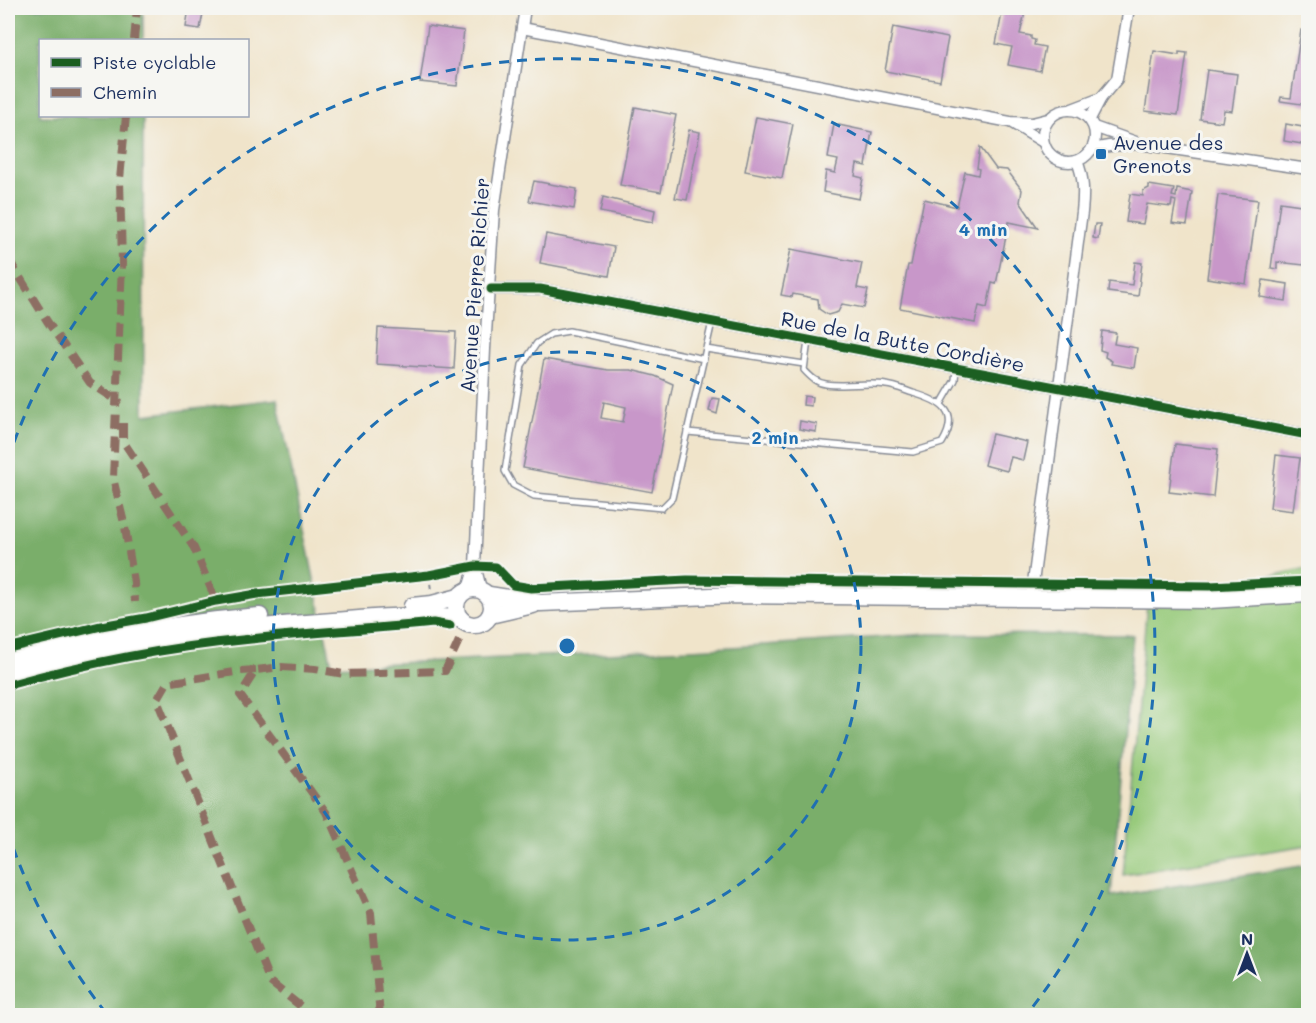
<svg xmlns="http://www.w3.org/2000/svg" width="1316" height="1023" font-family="Mali,sans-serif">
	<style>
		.green { fill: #98ca7b; stroke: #5a7c6c; stroke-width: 1.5 }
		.forest { fill: #7aae6b; stroke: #4a6e64; stroke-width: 1.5 }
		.building { fill: #c897c9; fill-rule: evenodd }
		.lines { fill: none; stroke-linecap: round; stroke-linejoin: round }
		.lane-casing { stroke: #868a94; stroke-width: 8 }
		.street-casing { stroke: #868a94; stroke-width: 13 }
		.secondary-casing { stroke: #868a94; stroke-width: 19 }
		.path { stroke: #868a94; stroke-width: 2; stroke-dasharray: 4.5 4.5; stroke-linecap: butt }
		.lane { stroke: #fff; stroke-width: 5 }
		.street { stroke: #fff; stroke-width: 10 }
		.secondary { stroke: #fff; stroke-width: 16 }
		.quiet { stroke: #8d6e63; stroke-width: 8; stroke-dasharray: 15 8; stroke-linecap: butt }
		.cycleway-casing { stroke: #f6f6f2; stroke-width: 13 }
		.cycleway { stroke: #1b5e20; stroke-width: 9 }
		.ring { fill: none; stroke: #1f6fb2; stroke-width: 3; stroke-dasharray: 10 8 }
		.poi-dot { fill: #1f6fb2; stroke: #f6f6f2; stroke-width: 2 }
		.labels { text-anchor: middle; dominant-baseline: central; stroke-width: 6; stroke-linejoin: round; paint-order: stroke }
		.poi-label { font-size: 20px; fill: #1b2f5e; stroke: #f6f6f2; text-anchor: start }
		.street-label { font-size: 20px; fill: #1b2f5e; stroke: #f6f6f2 }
		.centre { fill: #1f6fb2; stroke: #f6f6f2; stroke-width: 3 }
		.ring-label { font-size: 18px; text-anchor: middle; font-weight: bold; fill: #1f6fb2; stroke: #f6f6f2; stroke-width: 6; stroke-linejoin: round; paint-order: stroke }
	</style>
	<rect width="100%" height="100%" fill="#f6f6f2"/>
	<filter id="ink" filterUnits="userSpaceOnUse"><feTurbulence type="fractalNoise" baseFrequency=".0167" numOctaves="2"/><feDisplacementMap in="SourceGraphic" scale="12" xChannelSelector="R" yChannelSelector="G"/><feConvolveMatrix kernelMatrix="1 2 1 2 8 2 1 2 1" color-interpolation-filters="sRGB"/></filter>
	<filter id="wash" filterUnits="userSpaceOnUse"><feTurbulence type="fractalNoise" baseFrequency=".008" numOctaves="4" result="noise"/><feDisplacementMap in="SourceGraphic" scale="24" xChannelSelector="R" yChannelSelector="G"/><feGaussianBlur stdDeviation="1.35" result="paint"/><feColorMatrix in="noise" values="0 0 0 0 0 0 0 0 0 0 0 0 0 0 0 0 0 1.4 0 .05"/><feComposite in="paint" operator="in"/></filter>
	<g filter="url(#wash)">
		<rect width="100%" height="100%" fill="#f0e4ca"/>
		<!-- green -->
		<path class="green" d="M1308 568V845L1123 875 1147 603Z"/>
		<!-- forest -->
		<path class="forest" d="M8 8H143V40H40V116H143L144 415 277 399 332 666 732 647 929 634 1133 635 1111 896 1308 865V1015H8Z"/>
		<g id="blocks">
			<!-- building -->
			<g class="building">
				<path d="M189 8H204L200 29 186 27Z"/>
				<path d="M1003 8H1026L1020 34 1031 36V39L1035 40 1034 45 1045 47 1040 71 1008 65 1012 47 996 44Z"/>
				<path d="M428 26 464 31 457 86 420 82Z"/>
				<path d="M893 27 948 38 940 81 885 71Z"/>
				<path d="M1301 30 1308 31V105L1280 101 1281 97 1291 98Z"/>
				<path d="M1154 51 1179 55V52L1187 53 1178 115 1145 111Z"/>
				<path d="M1207 70 1237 74 1232 111 1224 110 1222 122 1200 119Z"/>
				<path d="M635 107 676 115 661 192 620 185Z"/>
				<path d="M756 117 793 124 782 178 745 171Z"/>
				<path d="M834 124 872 132 866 166 857 164 855 176 863 178 859 199 823 192 826 171 835 173 838 160 828 158Z"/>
				<path d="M1286 124 1308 128V145L1284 141Z"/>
				<path d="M689 130 700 132 687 200 675 198Z"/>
				<path d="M980 147 996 169 1007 170 1022 190 1020 202 1038 228 1009 222 996 284 992 283 987 308 979 306 975 323 900 308 908 265H911L924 199 957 207 965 172 978 175 979 169 977 168Z"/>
				<path d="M534 181 577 189 574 209 529 201Z"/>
				<path d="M1149 185 1174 189 1172 196 1176 197 1177 189 1192 192 1187 225 1172 223 1176 201 1172 200 1171 207 1147 204 1143 224 1126 222 1130 194 1143 196V191L1149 188Z"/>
				<path d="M1218 195 1258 200 1246 284 1207 278Z"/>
				<path d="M603 197 655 210 653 222 600 212Z"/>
				<path d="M1280 202 1308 206V234L1304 265 1277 262V269L1271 268Z"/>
				<path d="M1095 224H1100L1098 239 1093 238Z"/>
				<path d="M546 234 614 247 609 276 540 263Z"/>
				<path d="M791 249 862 263 857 288 868 290 864 308 842 304 838 312 828 315 819 309 818 299 793 294 792 297 781 295Z"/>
				<path d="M1135 262 1142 263 1138 296 1108 292 1109 282 1132 285Z"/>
				<path d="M1263 280 1288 284 1286 301 1260 297Z"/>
				<path d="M378 328 456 332 454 369 376 364Z"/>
				<path d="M1102 331 1116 333 1114 344 1137 348 1134 368 1111 364 1112 361 1105 357 1106 352 1100 350Z"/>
				<path d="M544 359 608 370H631L655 376 673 384 652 492 523 468ZM604 402 626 407 623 422 601 418Z"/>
				<path d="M804 396 812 397 811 406 803 405Z"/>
				<path d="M712 398 720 399 717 414 709 411Z"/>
				<path d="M800 421 817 424 816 432 799 429Z"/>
				<path d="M992 434 1027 442 1023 460 1011 457 1007 471 984 465Z"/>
				<path d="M1175 444 1218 449 1213 497 1169 492Z"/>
				<path d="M1276 455 1300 458 1293 511 1270 508Z"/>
			</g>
		</g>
	</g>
	<g filter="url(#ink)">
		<use href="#blocks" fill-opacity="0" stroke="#868a94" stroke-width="1.5"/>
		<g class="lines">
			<defs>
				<g id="lane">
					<path d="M706 349 804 364"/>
					<path d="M704 359 569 331 551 334 537 343 522 365 505 471 513 485 534 496 662 508 672 498 712 322"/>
					<path d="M941 404 955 380 956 369"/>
					<path d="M687 432 913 452 942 443C961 412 941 401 913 393 904 390 895 386 886 385 867 382 846 387 826 384 816 383 811 377 804 370L808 341"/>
				</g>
				<g id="street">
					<path d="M522 28 1010 122 1032 123 1048 119"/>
					<path d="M1072 109 1101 98"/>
					<circle cx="1069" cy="136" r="26"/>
					<path d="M1090 119 1101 98 1117 79 1129 8"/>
					<path d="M1012 123 1043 142"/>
					<path d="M1094 127 1136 142"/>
					<path d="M1092 149 1109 146 1139 144 1308 169"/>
					<path d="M491 289H540L1308 435"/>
					<path d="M476 569 481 589"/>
					<path d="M468 589 475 566 485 349 494 210 525 8"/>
					<path d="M1031 598 1082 212C1084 193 1084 178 1077 161"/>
				</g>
				<g id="secondary">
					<circle cx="474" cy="607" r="18"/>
					<path d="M489 595 540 603 736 595 1210 600 1308 594"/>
					<path d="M412 606 432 604 459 597"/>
					<path d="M490 615 533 605"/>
					<path d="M8 661C90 641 175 622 260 616"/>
					<path d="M8 674C113 645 224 628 333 621 376 618 418 613 461 619"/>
				</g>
			</defs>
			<!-- lane casing -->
			<use href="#lane" class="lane-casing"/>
			<!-- street casing -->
			<use href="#street" class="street-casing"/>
			<!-- secondary casing -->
			<use href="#secondary" class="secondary-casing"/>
			<!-- path -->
			<path class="path" d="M429 575 431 590"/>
			<!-- lane -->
			<use href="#lane" class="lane"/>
			<!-- street -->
			<use href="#street" class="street"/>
			<!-- secondary -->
			<use href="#secondary" class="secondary"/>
			<!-- quiet -->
			<g class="quiet">
				<path d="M134 40 137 8"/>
				<path d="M126 116 120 179 122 264 113 478 125 527 134 582 135 602"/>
				<path d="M8 258 47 321 90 383 121 403"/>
				<path d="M123 423V441L194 548 216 601"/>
				<path d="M256 670 241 671 167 683 157 700 270 982 313 1016"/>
				<path d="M380 1016 371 913 326 812 240 695 256 670 281 667 315 669 344 674 445 671 462 634"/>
			</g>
			<defs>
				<g id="cycleway">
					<path d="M491 289H540L1308 435"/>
					<path d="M8 648 101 626 146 618 216 601 257 594 429 575 475 566 496 567 513 585 531 588 687 580 1210 586 1308 581"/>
					<path d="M8 685C86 663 169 647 251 639 311 632 373 629 433 623L450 626"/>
				</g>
			</defs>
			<!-- cycleway casing -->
			<use href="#cycleway" class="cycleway-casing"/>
			<!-- cycleway -->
			<use href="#cycleway" class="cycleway"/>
		</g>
	</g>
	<!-- distance rings -->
	<g class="ring">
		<circle cx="567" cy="646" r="294"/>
		<path d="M106 1013A589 589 0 0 1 8 833M8 459A589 589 0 1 1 1028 1013"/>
	</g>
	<!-- markers -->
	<rect class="poi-dot" x="1095" y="148" width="12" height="12" rx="3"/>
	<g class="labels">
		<!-- poi labels -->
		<g class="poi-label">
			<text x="1113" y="142">Avenue des<tspan x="1113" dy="23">Grenots</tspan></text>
		</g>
		<!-- street labels -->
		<g class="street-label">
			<text transform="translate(474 285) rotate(-86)">Avenue Pierre Richier</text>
			<text transform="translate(903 341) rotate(11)">Rue de la Butte Cordière</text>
		</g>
	</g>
	<circle cx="567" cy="646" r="9" class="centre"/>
	<g class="ring-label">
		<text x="983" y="236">4 min</text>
		<text x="775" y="444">2 min</text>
	</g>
	<!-- margin -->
	<rect width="1316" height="1023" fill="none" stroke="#f6f6f2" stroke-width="30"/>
	<!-- legend -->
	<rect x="39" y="39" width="210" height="78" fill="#f6f6f2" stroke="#9ea6b7" stroke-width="1.5"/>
	<rect x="51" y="58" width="30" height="9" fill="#1b5e20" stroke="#9ea6b7" stroke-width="1.5"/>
	<text x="93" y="69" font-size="18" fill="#1b2f5e">Piste cyclable</text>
	<rect x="51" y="88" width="30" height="9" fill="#8d6e63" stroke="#9ea6b7" stroke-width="1.5"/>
	<text x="93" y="99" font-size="18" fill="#1b2f5e">Chemin</text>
	<!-- north arrow -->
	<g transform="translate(1247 954)" stroke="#f6f6f2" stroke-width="4.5" paint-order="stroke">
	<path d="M0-4.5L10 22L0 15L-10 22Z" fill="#1b2f5e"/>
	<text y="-9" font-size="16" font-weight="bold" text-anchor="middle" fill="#1b2f5e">N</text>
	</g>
</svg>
